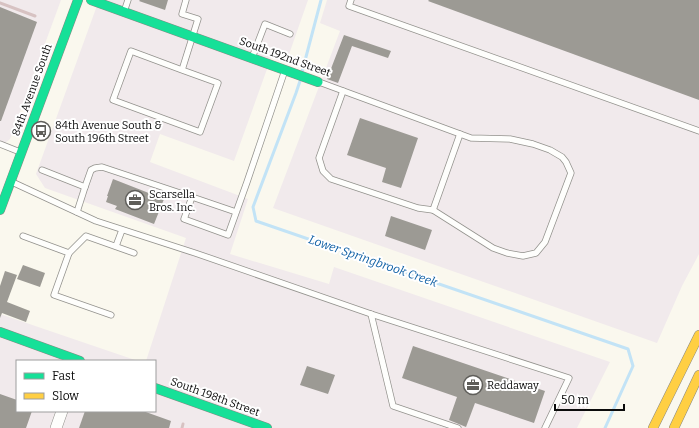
<svg xmlns="http://www.w3.org/2000/svg" width="699" height="428" font-family="Bitter,serif">
	<style>
		.industrial { fill: #f1eaec }
		.lines { fill: none; stroke-linecap: round; stroke-linejoin: round }
		.stream { stroke: #c2e3f6; stroke-width: 3 }
		.building { fill: #9c9a94 }
		.lane-casing { stroke: #93928d; stroke-width: 7 }
		.street-casing { stroke: #93928d; stroke-width: 12 }
		.fast-casing { stroke: #898884; stroke-width: 10 }
		.slow-casing { stroke: #898884; stroke-width: 10 }
		.lane { stroke: #fefefc; stroke-width: 5.5 }
		.street { stroke: #fefefc; stroke-width: 11 }
		.fast { stroke: #16e098; stroke-width: 9 }
		.slow { stroke: #ffcf43; stroke-width: 9 }
		.rail { stroke: #d7c2c2; stroke-width: 3 }
		.labels { text-anchor: middle; dominant-baseline: central; stroke-width: 4; stroke-linejoin: round; paint-order: stroke }
		.street-label { font-size: 11px; fill: #0b0b0b; stroke: #fff }
		.poi-label { font-size: 11px; fill: #0b0b0b; stroke: #fff; text-anchor: start }
		.water-label { font-size: 12px; font-style: italic; fill: #0d5ea4; stroke: #fff }
	</style>
	<rect width="100%" height="100%" fill="#faf8ee"/>
	<!-- industrial -->
	<g class="industrial">
		<path d="M0 0H61L10 139 0 147Z"/>
		<path d="M99 0H308L286 63 271 58 234 161 160 134 150 162 248 199 230 254 329 284 334 267 610 362 577 428H0V314L138 361H17V411H155V361H146L186 238 45 188 36 174Z"/>
		<path d="M327 0H699V254L682 286 657 343 273 208 340 31 320 23Z"/>
	</g>
	<g class="lines">
		<!-- stream -->
		<g class="stream">
			<path d="M302 72 321 0"/>
			<path d="M300 81 296 93 253 207 256 221 628 349 633 366 605 428"/>
		</g>
	</g>
	<!-- building -->
	<g class="building">
		<path d="M140 0H168L165 10 139 1Z"/>
		<path d="M429 0H699V100L428 1Z"/>
		<path d="M0 7 37 22 1 121H0Z"/>
		<path d="M344 35 391 51 388 58 352 46 338 83 327 79Z"/>
		<path d="M360 118 418 138 401 188 382 182 386 168 347 155Z"/>
		<path d="M113 179 164 199 154 224 115 209 117 206 106 202 108 196H107Z"/>
		<path d="M391 216 432 230 425 250 385 236Z"/>
		<path d="M23 265 45 273 40 287 17 279Z"/>
		<path d="M5 271 17 275 7 302 30 311 26 322 2 313 0 318V286Z"/>
		<path d="M413 346 545 391 534 423 475 403 466 427 449 420 457 397 402 378Z"/>
		<path d="M307 366 335 375 328 394 300 385Z"/>
		<path d="M0 394 17 400V411H32L26 428H0Z"/>
		<path d="M85 411H143L171 421 169 428H79Z"/>
	</g>
	<g class="lines">
		<defs>
			<g id="lane">
				<path d="M351 0 349 6 699 131"/>
				<path d="M124 12 128 0"/>
				<path d="M252 58 265 24 290 34"/>
				<path d="M182 70 131 51 113 100 200 132 218 83 182 70 198 19 182 14 186 0"/>
				<path d="M319 82 471 138 510 139 533 144 550 150 562 157 566 162 571 173 545 242 536 253 523 256 507 253 493 248 433 210"/>
				<path d="M343 91 319 158 323 171 331 179 418 208 433 210 460 134"/>
				<path d="M0 144 20 152"/>
				<path d="M42 170 85 187 91 170 95 168 102 167 192 197"/>
				<path d="M12 182 96 221 195 253 371 314 569 378 545 428"/>
				<path d="M77 212 85 187"/>
				<path d="M236 212 192 197 184 219 228 235 247 182 285 70"/>
				<path d="M23 236 69 253 54 295 111 315"/>
				<path d="M116 246 122 230"/>
				<path d="M69 253 86 236 134 253"/>
				<path d="M371 314 393 406 458 428"/>
			</g>
			<path id="street" d="M56 428 62 411"/>
			<g id="fast">
				<path d="M91 0 318 82"/>
				<path d="M0 210 78 0"/>
				<path d="M0 332 80 361"/>
				<path d="M155 388 267 428"/>
			</g>
			<g id="slow">
				<path d="M653 428 699 335"/>
				<path d="M674 428 699 375"/>
			</g>
		</defs>
		<!-- lane casing -->
		<use href="#lane" class="lane-casing"/>
		<!-- street casing -->
		<use href="#street" class="street-casing"/>
		<!-- fast casing -->
		<use href="#fast" class="fast-casing"/>
		<!-- slow casing -->
		<use href="#slow" class="slow-casing"/>
		<!-- lane -->
		<use href="#lane" class="lane"/>
		<!-- street -->
		<use href="#street" class="street"/>
		<!-- fast -->
		<use href="#fast" class="fast"/>
		<!-- slow -->
		<use href="#slow" class="slow"/>
		<!-- rail -->
		<g class="rail">
			<path d="M0 3 35 16"/>
			<path d="M182 428 183 424"/>
		</g>
	</g>
	<!-- icons -->
	<defs>
		<symbol id="bus-ring" viewBox="-11 -11 22 22"><circle r="9.5" fill="#fff" stroke="#5f5e5a" stroke-width="1.5"/><path d="M-5-6H5V4H4V6H2V4H-2V6H-4V4H-5ZM-3.5-4V0h7V-4ZM-3.5 1.2v1.5H-2V1.2ZM2 1.2v1.5H3.5V1.2Z" fill="#5f5e5a"/></symbol>
		<symbol id="office-ring" viewBox="-11 -11 22 22"><circle r="9.5" fill="#fff" stroke="#5f5e5a" stroke-width="1.5"/><path d="M-6-3h4V-5.5h4V-3h4V5H-6ZM-1-4.5V-3h2v-1.5ZM-6 0V1H6V0Z" fill="#5f5e5a"/></symbol>
	</defs>
	<g fill-rule="evenodd">
		<use href="#bus-ring" x="30" y="120" width="22" height="22"/>
		<use href="#office-ring" x="124" y="189" width="22" height="22"/>
		<use href="#office-ring" x="462" y="374" width="22" height="22"/>
	</g>
	<g class="labels">
		<!-- street labels -->
		<g class="street-label">
			<text transform="translate(285 57) rotate(20)">South 192nd Street</text>
			<text transform="translate(32 90) rotate(-70)">84th Avenue South</text>
			<text transform="translate(215 397) rotate(20)">South 198th Street</text>
		</g>
		<!-- poi labels -->
		<g class="poi-label">
			<text x="55" y="125">84th Avenue South &amp;<tspan x="55" dy="13">South 196th Street</tspan></text>
			<text x="149" y="194">Scarsella<tspan x="149" dy="13">Bros. Inc.</tspan></text>
			<text x="487" y="385">Reddaway</text>
		</g>
		<!-- water labels -->
		<g class="water-label">
			<text transform="translate(373 261) rotate(19)">Lower Springbrook Creek</text>
		</g>
	</g>
	<!-- legend -->
	<rect x="16" y="360" width="140" height="52" fill="#ffffff" stroke="#9d9d9d"/>
	<rect x="24" y="373" width="20" height="6" fill="#16e098" stroke="#9d9d9d"/>
	<text x="52" y="380" font-size="12" fill="#0b0b0b">Fast</text>
	<rect x="24" y="393" width="20" height="6" fill="#ffcf43" stroke="#9d9d9d"/>
	<text x="52" y="400" font-size="12" fill="#0b0b0b">Slow</text>
	<!-- scale -->
	<path d="M555 404v6h69v-6" fill="none" stroke="#0b0b0b" stroke-width="2"/>
	<text x="561" y="404" font-size="12" fill="#0b0b0b" stroke="#ffffff" stroke-width="3" paint-order="stroke">50 m</text>
</svg>
